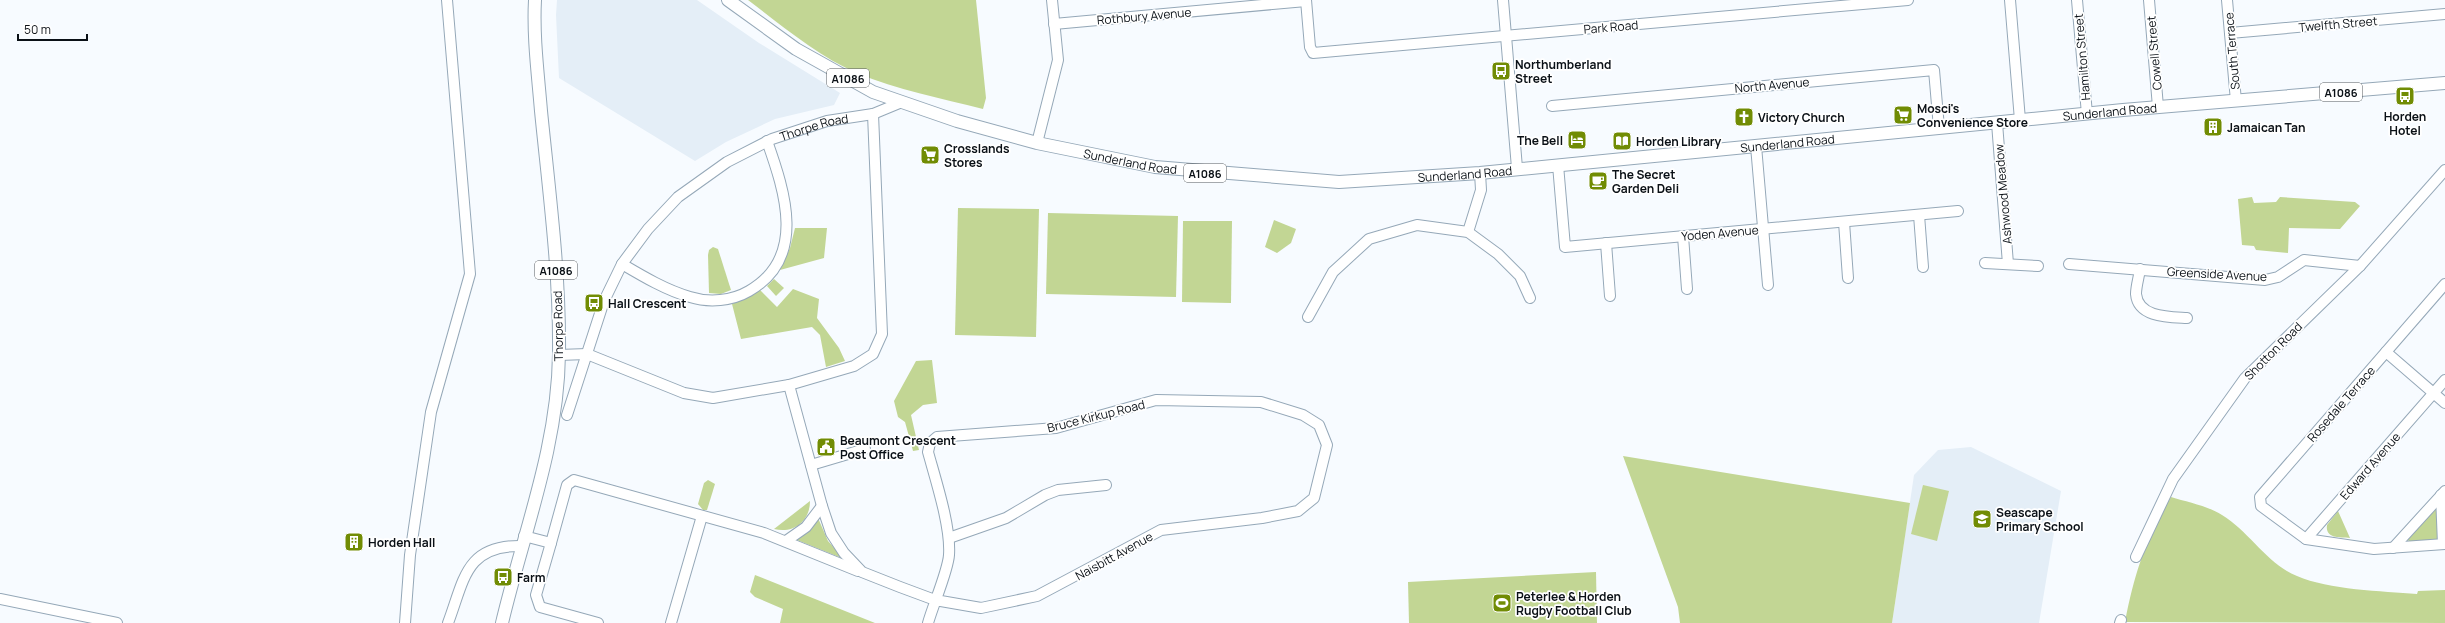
<svg xmlns="http://www.w3.org/2000/svg" width="2445" height="623" font-family="Manrope,sans-serif">
	<style>
		.built { fill: #e4eef7 }
		.green { fill: #c2d694 }
		.lines { fill: none; stroke-linecap: round; stroke-linejoin: round }
		.minor-casing { stroke: #95a8b8; stroke-width: 12 }
		.major-casing { stroke: #95a8b8; stroke-width: 14 }
		.minor { stroke: #fff; stroke-width: 10 }
		.major { stroke: #fff; stroke-width: 12 }
		.labels { text-anchor: middle; dominant-baseline: central; stroke-width: 3.5; stroke-linejoin: round; paint-order: stroke }
		.shield { fill: #fff; stroke: #54585c; stroke-width: 1 }
		.shield-label { font-size: 11px; font-weight: bold; fill: #0a1016 }
		.street-label { font-size: 12px; fill: #0a1016; stroke: #fff }
		.poi-label { font-size: 12px; font-weight: bold; fill: #0a1016; stroke: #fff; text-anchor: start }
	</style>
	<rect width="100%" height="100%" fill="#f7fbff"/>
	<!-- built -->
	<g class="built">
		<path d="M557 0H697L759 43 840 93 834 105 775 119 726 142 695 161 559 78 556 15Z"/>
		<path d="M1971 447 2061 491 2039 623H1892L1914 475 1938 450Z"/>
	</g>
	<!-- green -->
	<g class="green">
		<path d="M748 0H976L986 98 983 109C941 98 897 90 857 73 819 57 781 25 748 0Z"/>
		<path d="M2252 197 2254 203 2276 202 2280 197 2355 202 2360 206 2340 229 2289 228 2288 253 2256 250 2254 246 2242 245 2238 199Z"/>
		<path d="M958 208 1039 209 1036 337 955 335Z"/>
		<path d="M1048 213 1178 216 1176 297 1046 294Z"/>
		<path d="M1274 220 1296 229 1291 243 1277 253 1265 247Z"/>
		<path d="M1183 221H1232L1231 303 1182 302Z"/>
		<path d="M795 228H827L824 258 780 270 790 248Z"/>
		<path d="M713 247 718 249 731 290 721 294 709 293 708 255 709 250Z"/>
		<path d="M774 279 784 288 776 296 767 286Z"/>
		<path d="M793 289 819 299 817 318 839 348 845 361 826 367 820 335 812 327 741 339 732 304 760 290 777 307Z"/>
		<path d="M932 360 937 403 923 405 911 415 919 450 913 451 905 422 898 417 894 401 916 361Z"/>
		<path d="M1623 456 1910 503 1892 623H1680L1678 607Z"/>
		<path d="M708 480 715 484 707 510H703L698 504 704 483Z"/>
		<path d="M1923 485 1949 491 1937 541 1911 534Z"/>
		<path d="M2171 497C2187 502 2208 506 2222 515 2250 532 2267 564 2297 576 2329 590 2382 591 2417 594L2418 591 2445 590V623L2125 622C2135 571 2145 542 2171 497Z"/>
		<path d="M810 501C810 521 794 534 774 529Z"/>
		<path d="M2438 504 2437 539 2409 543 2408 539Z"/>
		<path d="M2338 511 2350 538C2340 537 2325 539 2327 525Z"/>
		<path d="M818 518 828 541 844 559 797 540 810 530Z"/>
		<path d="M1596 572 1597 623H1409L1408 582Z"/>
		<path d="M755 575 875 623H780L783 609 755 597 750 592Z"/>
	</g>
	<g class="lines">
		<defs>
			<g id="minor">
				<path d="M1306 0 1310 47 1313 53 1908 0"/>
				<path d="M1503 0 1517 168"/>
				<path d="M2010 0 2020 120"/>
				<path d="M2077 0 2087 114"/>
				<path d="M2149 0 2158 107"/>
				<path d="M2227 0 2236 101"/>
				<path d="M1054 24 1306 1"/>
				<path d="M2230 33 2445 14"/>
				<path d="M1552 106 1934 70 1939 128"/>
				<path d="M1997 123 2008 264"/>
				<path d="M1037 143 1058 60 1052 0"/>
				<path d="M1756 146 1768 285"/>
				<path d="M1558 165 1565 247 1958 211"/>
				<path d="M1919 215 1923 267"/>
				<path d="M1844 222 1848 278"/>
				<path d="M1468 232 1481 190 1480 173"/>
				<path d="M1683 236 1687 289"/>
				<path d="M1606 243 1610 296"/>
				<path d="M1985 263 2038 266"/>
				<path d="M622 264C644 277 666 290 690 297 709 303 732 301 749 291 807 258 785 192 767 141"/>
				<path d="M2069 264 2265 280 2278 277 2304 260 2360 266"/>
				<path d="M2140 269C2139 277 2136 286 2136 294 2138 318 2170 317 2187 318"/>
				<path d="M2445 284 2260 497 2261 506 2306 539 2374 549 2445 544"/>
				<path d="M1308 317 1333 272 1369 239 1417 225 1468 232 1498 254 1520 276 1530 298"/>
				<path d="M2386 352 2445 403"/>
				<path d="M559 355 587 354 684 393 713 398 789 385 854 366 873 354 882 334 873 114"/>
				<path d="M789 385 822 506 831 533 844 553 862 572 900 587 935 600 981 608 1037 596 1161 530 1262 518 1298 511 1314 498 1327 445 1319 425 1303 415 1261 402 1156 400 1056 428 937 437 930 443 928 452C936 481 951 527 949 555 948 571 933 605 928 623"/>
				<path id="s1" d="M567 415 604 301 622 264 648 229 678 197 727 162 772 139 827 121 873 114 902 102"/>
				<path d="M811 465 865 449"/>
				<path d="M2441 495 2443 544"/>
				<path d="M524 536 551 543 536 595 540 607 598 623"/>
				<path d="M949 538 1006 518 1045 495 1058 490 1106 485"/>
				<path d="M2306 539 2445 380"/>
				<path d="M786 541 806 527 822 506"/>
				<path d="M551 543 567 485 574 480 764 533 858 571"/>
				<path d="M2393 548 2445 491"/>
				<path d="M2136 557 2173 479 2245 378 2360 266 2445 170"/>
				<path d="M0 599 117 623"/>
				<path d="M405 623 410 555 431 412 470 274 447 0"/>
				<path d="M448 623C464 581 465 545 521 546"/>
				<path d="M671 623 702 516"/>
				<path d="M2120 623 2121 620"/>
			</g>
			<g id="major">
				<path id="s2" d="M728 0 796 49 873 92 957 121 1037 143 1155 167 1339 182 1480 173 2123 110 2445 83"/>
				<path d="M502 623C523 534 558 447 559 354 560 273 549 191 541 111 538 74 533 37 535 0"/>
			</g>
		</defs>
		<!-- minor casing -->
		<use href="#minor" class="minor-casing"/>
		<!-- major casing -->
		<use href="#major" class="major-casing"/>
		<!-- minor -->
		<use href="#minor" class="minor"/>
		<!-- major -->
		<use href="#major" class="major"/>
	</g>
	<!-- icons -->
	<defs>
		<symbol id="bus-square" viewBox="-11 -11 22 22"><rect x="-9" y="-9" width="18" height="18" rx="4" fill="#718c04" stroke="#fff"/><path d="M-5-6H5V4H4V6H2V4H-2V6H-4V4H-5ZM-3.5-4V0h7V-4ZM-3.5 1.2v1.5H-2V1.2ZM2 1.2v1.5H3.5V1.2Z" fill="#fff"/></symbol>
		<symbol id="supermarket-square" viewBox="-11 -11 22 22"><rect x="-9" y="-9" width="18" height="18" rx="4" fill="#718c04" stroke="#fff"/><path d="M-6-5.5h2.5l.6 2H6L4.5 2H-2.5L-4.4-4H-6ZM-1.5 3.2a1.3 1.3 0 1 0 .1 0ZM3 3.2a1.3 1.3 0 1 0 .1 0Z" fill="#fff"/></symbol>
		<symbol id="church-square" viewBox="-11 -11 22 22"><rect x="-9" y="-9" width="18" height="18" rx="4" fill="#718c04" stroke="#fff"/><path d="M-1.2-6h2.4v3.5h3.3v2.4h-3.3V6h-2.4V-.1h-3.3v-2.4h3.3Z" fill="#fff"/></symbol>
		<symbol id="building-square" viewBox="-11 -11 22 22"><rect x="-9" y="-9" width="18" height="18" rx="4" fill="#718c04" stroke="#fff"/><path d="M-4-6H4V6H1V3H-1V6H-4ZM-2.5-4.3h1.7v1.8h-1.7ZM.8-4.3h1.7v1.8H.8ZM-2.5-1h1.7V.8h-1.7ZM.8-1h1.7V.8H.8Z" fill="#fff"/></symbol>
		<symbol id="hotel-square" viewBox="-11 -11 22 22"><rect x="-9" y="-9" width="18" height="18" rx="4" fill="#718c04" stroke="#fff"/><path d="M-6-4.5h1.5V1H6V5H4.5V3h-9V5H-6ZM-4 0a1.8 1.8 0 1 1 3.6 0ZM.5 0V-2.5h3Q6-2.5 6 0Z" fill="#fff"/></symbol>
		<symbol id="library-square" viewBox="-11 -11 22 22"><rect x="-9" y="-9" width="18" height="18" rx="4" fill="#718c04" stroke="#fff"/><path d="M-6-4Q-3-5.5-.7-3.5V5Q-3 3-6 4ZM6-4Q3-5.5 .7-3.5V5Q3 3 6 4Z" fill="#fff"/></symbol>
		<symbol id="cafe-square" viewBox="-11 -11 22 22"><rect x="-9" y="-9" width="18" height="18" rx="4" fill="#718c04" stroke="#fff"/><path d="M-5.5-4.5H6V0H3Q3 3.5 0 3.5H-2.5Q-5.5 3.5-5.5 0ZM3-3.2v2h1.7v-2ZM-6 4.5H4V6H-6Z" fill="#fff"/></symbol>
		<symbol id="civic-square" viewBox="-11 -11 22 22"><rect x="-9" y="-9" width="18" height="18" rx="4" fill="#718c04" stroke="#fff"/><path d="M-.6-6.5H3V-4.5H.6V-3L4-1V1h2V6H-6V1h2V-1L-.6-3ZM-1.2 2.5V6h2.4V2.5Z" fill="#fff"/></symbol>
		<symbol id="school-square" viewBox="-11 -11 22 22"><rect x="-9" y="-9" width="18" height="18" rx="4" fill="#718c04" stroke="#fff"/><path d="M0-5L7-2L0 1L-7-2ZM-4 1L0 2.5L4 1V4Q0 6-4 4Z" fill="#fff"/></symbol>
		<symbol id="stadium-square" viewBox="-11 -11 22 22"><rect x="-9" y="-9" width="18" height="18" rx="4" fill="#718c04" stroke="#fff"/><path d="M0-5a6.5 5 0 1 0 0 10a6.5 5 0 1 0 0-10ZM-3.5-1.8h7v3.6h-7Z" fill="#fff"/></symbol>
	</defs>
	<g fill-rule="evenodd">
		<use href="#bus-square" x="1490" y="60" width="22" height="22"/>
		<use href="#bus-square" x="2394" y="85" width="22" height="22"/>
		<use href="#supermarket-square" x="1892" y="104" width="22" height="22"/>
		<use href="#church-square" x="1733" y="106" width="22" height="22"/>
		<use href="#building-square" x="2202" y="116" width="22" height="22"/>
		<use href="#hotel-square" x="1566" y="129" width="22" height="22"/>
		<use href="#library-square" x="1611" y="130" width="22" height="22"/>
		<use href="#supermarket-square" x="919" y="144" width="22" height="22"/>
		<use href="#cafe-square" x="1587" y="170" width="22" height="22"/>
		<use href="#bus-square" x="583" y="292" width="22" height="22"/>
		<use href="#civic-square" x="815" y="436" width="22" height="22"/>
		<use href="#school-square" x="1971" y="508" width="22" height="22"/>
		<use href="#building-square" x="343" y="531" width="22" height="22"/>
		<use href="#bus-square" x="492" y="566" width="22" height="22"/>
		<use href="#stadium-square" x="1491" y="592" width="22" height="22"/>
	</g>
	<g class="labels">
		<!-- shield labels -->
		<g class="shield">
			<rect x="827" y="69" width="42" height="18" rx="3"/>
			<rect x="2320" y="83" width="42" height="18" rx="3"/>
			<rect x="1184" y="164" width="42" height="18" rx="3"/>
			<rect x="535" y="261" width="42" height="18" rx="3"/>
		</g>
		<g class="shield-label">
			<text x="848" y="78">A1086</text>
			<text x="2341" y="92">A1086</text>
			<text x="1205" y="173">A1086</text>
			<text x="556" y="270">A1086</text>
		</g>
		<!-- street labels -->
		<g class="street-label">
			<text transform="translate(1144 16) rotate(-5)">Rothbury Avenue</text>
			<text transform="translate(2338 24) rotate(-5)">Twelfth Street</text>
			<text transform="translate(1611 27) rotate(-5)">Park Road</text>
			<text transform="translate(2232 51) rotate(-95)">South Terrace</text>
			<text transform="translate(2154 53) rotate(-95)">Cowell Street</text>
			<text transform="translate(2082 57) rotate(-95)">Hamilton Street</text>
			<text transform="translate(1772 85) rotate(-5)">North Avenue</text>
			<text stroke="none"><textPath href="#s2" startOffset="1423">Sunderland Road</textPath></text>
			<text stroke="none"><textPath href="#s1" startOffset="403">Thorpe Road</textPath></text>
			<text stroke="none"><textPath href="#s2" startOffset="1099">Sunderland Road</textPath></text>
			<text stroke="none"><textPath href="#s2" startOffset="439">Sunderland Road</textPath></text>
			<text stroke="none"><textPath href="#s2" startOffset="775">Sunderland Road</textPath></text>
			<text transform="translate(2003 194) rotate(-95)">Ashwood Meadow</text>
			<text transform="translate(1720 233) rotate(-5)">Yoden Avenue</text>
			<text transform="translate(2217 274) rotate(3)">Greenside Avenue</text>
			<text transform="translate(558 326) rotate(-91)">Thorpe Road</text>
			<text transform="translate(2273 351) rotate(-45)">Shotton Road</text>
			<text transform="translate(2341 404) rotate(-49)">Rosedale Terrace</text>
			<text transform="translate(1096 416) rotate(-14)">Bruce Kirkup Road</text>
			<text transform="translate(2370 466) rotate(-49)">Edward Avenue</text>
			<text transform="translate(1114 556) rotate(-29)">Naisbitt Avenue</text>
		</g>
		<!-- poi labels -->
		<g class="poi-label">
			<text x="1515" y="64">Northumberland<tspan x="1515" dy="14">Street</tspan></text>
			<text x="1917" y="108">Mosci's<tspan x="1917" dy="14">Convenience Store</tspan></text>
			<text x="2405" y="116" text-anchor="middle">Horden<tspan x="2405" dy="14">Hotel</tspan></text>
			<text x="1758" y="117">Victory Church</text>
			<text x="2227" y="127">Jamaican Tan</text>
			<text x="1563" y="140" text-anchor="end">The Bell</text>
			<text x="1636" y="141">Horden Library</text>
			<text x="944" y="148">Crosslands<tspan x="944" dy="14">Stores</tspan></text>
			<text x="1612" y="174">The Secret<tspan x="1612" dy="14">Garden Deli</tspan></text>
			<text x="608" y="303">Hall Crescent</text>
			<text x="840" y="440">Beaumont Crescent<tspan x="840" dy="14">Post Office</tspan></text>
			<text x="1996" y="512">Seascape<tspan x="1996" dy="14">Primary School</tspan></text>
			<text x="368" y="542">Horden Hall</text>
			<text x="517" y="577">Farm</text>
			<text x="1516" y="596">Peterlee &amp; Horden<tspan x="1516" dy="14">Rugby Football Club</tspan></text>
		</g>
	</g>
	<!-- scale -->
	<path d="M18 34v6h69v-6" fill="none" stroke="#0a1016" stroke-width="2"/>
	<text x="24" y="34" font-size="12" fill="#0a1016" stroke="#ffffff" stroke-width="3" paint-order="stroke">50 m</text>
</svg>
